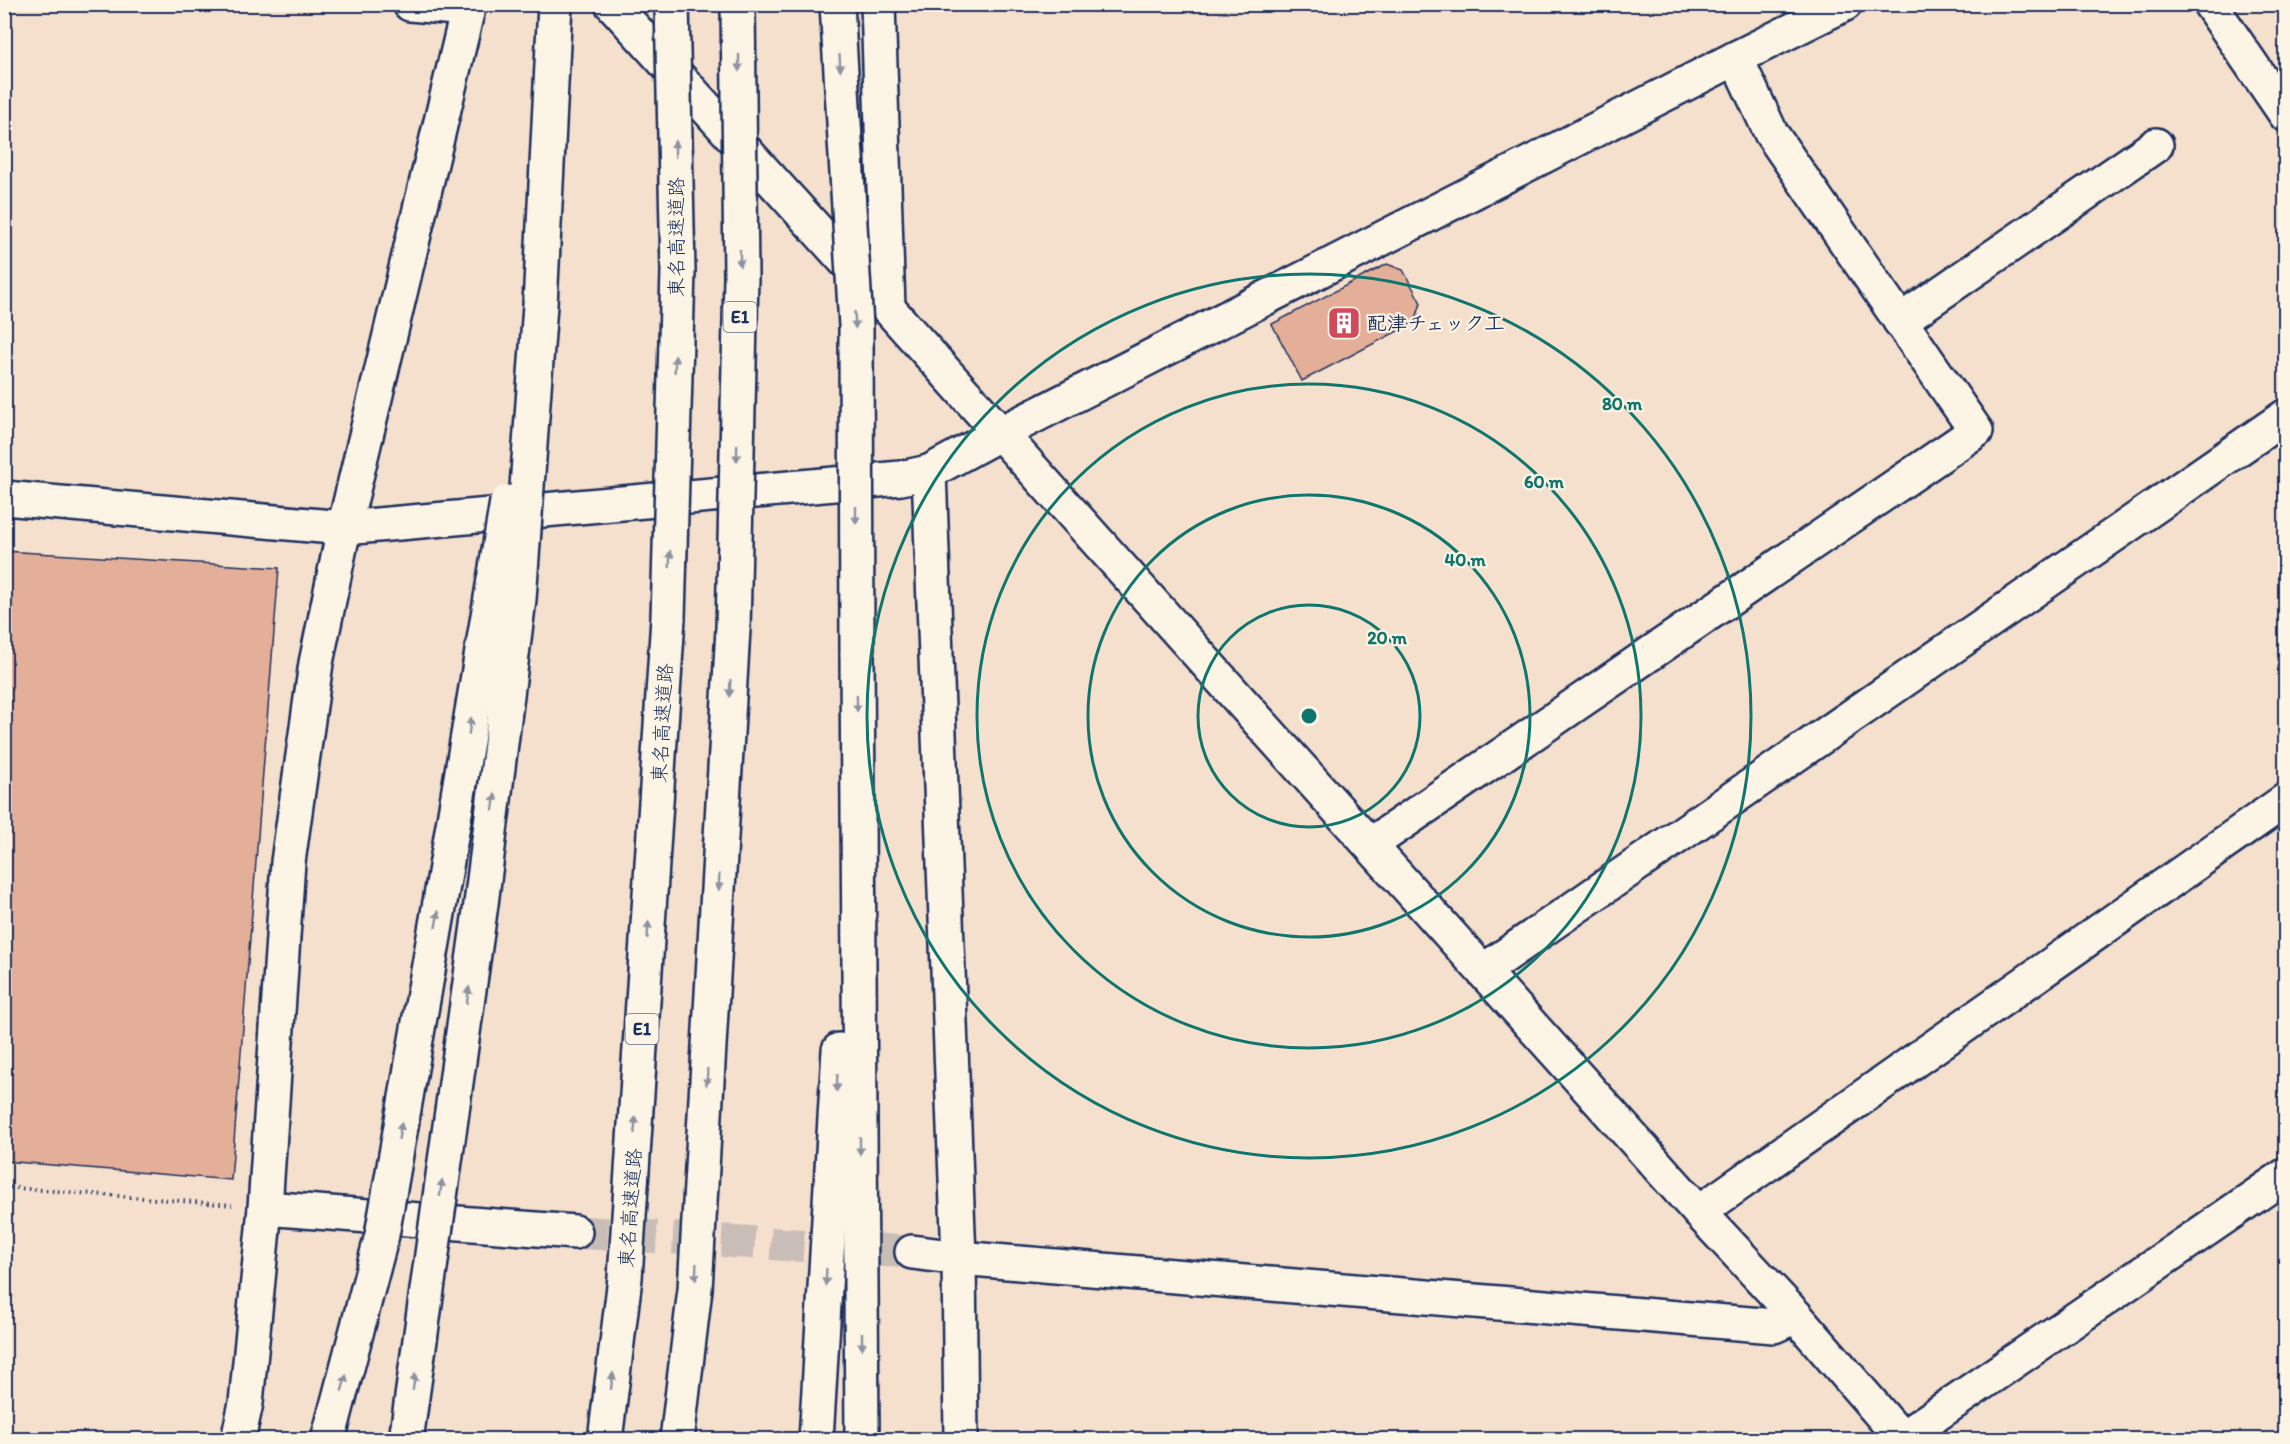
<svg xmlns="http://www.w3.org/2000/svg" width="2290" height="1444" font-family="Itim,'Klee One',sans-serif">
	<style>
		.building { fill: #e4af98; stroke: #1b2f5e; stroke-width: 1.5 }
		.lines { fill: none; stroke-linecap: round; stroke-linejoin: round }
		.minor-tunnel { stroke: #c9bdb8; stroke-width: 33; stroke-dasharray: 33 16; stroke-linecap: butt }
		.minor-casing { stroke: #1b2f5e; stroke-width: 38 }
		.highway-casing { stroke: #1b2f5e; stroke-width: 38 }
		.path { stroke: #1b2f5e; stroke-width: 4; stroke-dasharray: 1.5 4.5; stroke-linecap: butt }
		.minor { stroke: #fcf5e5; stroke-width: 33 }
		.highway { stroke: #fcf5e5; stroke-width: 33 }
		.highway-bridge-casing { stroke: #1b2f5e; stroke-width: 38; stroke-linecap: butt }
		.highway-bridge { stroke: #fcf5e5; stroke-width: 33 }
		.oneway { fill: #8c92a2 }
		.ring { fill: none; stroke: #0f766e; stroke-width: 3 }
		.labels { text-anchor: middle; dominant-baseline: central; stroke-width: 4.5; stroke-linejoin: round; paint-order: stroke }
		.shield { fill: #fcf5e5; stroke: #5e6a86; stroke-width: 1.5 }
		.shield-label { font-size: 18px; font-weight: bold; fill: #1b2f5e }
		.street-label { font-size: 20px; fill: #1b2f5e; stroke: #fcf5e5 }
		.poi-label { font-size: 20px; font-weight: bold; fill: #1b2f5e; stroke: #fcf5e5; text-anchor: start }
		.centre { fill: #0f766e; stroke: #fcf5e5; stroke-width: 3 }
		.ring-label { font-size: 18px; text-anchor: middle; font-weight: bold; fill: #0f766e; stroke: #fcf5e5; stroke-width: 4.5; stroke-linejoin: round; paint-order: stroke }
	</style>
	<rect width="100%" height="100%" fill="#f5e0ce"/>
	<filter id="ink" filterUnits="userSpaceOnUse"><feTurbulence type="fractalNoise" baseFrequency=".0167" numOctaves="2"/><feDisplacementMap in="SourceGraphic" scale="12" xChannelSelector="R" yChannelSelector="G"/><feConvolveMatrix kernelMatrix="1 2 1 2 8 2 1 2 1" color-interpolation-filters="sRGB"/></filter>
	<g filter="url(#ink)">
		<!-- building -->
		<g class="building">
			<path d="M1387 264 1403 270 1421 303 1415 322 1302 381 1272 324Z"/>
			<path d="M4 551 279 568 231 1180 4 1161Z"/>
		</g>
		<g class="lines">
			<!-- minor-tunnel -->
			<path class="minor-tunnel" d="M575 1232 912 1252"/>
			<defs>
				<g id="minor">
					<path d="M410 4 467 9"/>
					<path d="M612 4 888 308 1699 1212 1796 1316 1903 1440"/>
					<path d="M878 4 888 308"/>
					<path d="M2210 4 2286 115"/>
					<path d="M1900 321 2156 145"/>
					<path d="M929 472 959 1258 961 1440"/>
					<path d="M4 498 344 528 901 478 929 472 999 434 1736 58 1845 4"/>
					<path d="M1370 845 1976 431 1771 133 1736 58"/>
					<path d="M1483 971 2286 416"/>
					<path d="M265 1208 575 1232"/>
					<path d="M1699 1212 2286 800"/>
					<path d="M912 1252 959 1258 1774 1326 1796 1316"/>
					<path d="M1902 1438 2286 1175"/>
					<path d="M238 1440 246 1403 265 1208 288 862 316 663 344 528 469 4"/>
				</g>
				<g id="highway">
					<path d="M857 654 862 1440"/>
					<path d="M605 1440 625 1278 668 618"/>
					<path d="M677 1440 695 1289 733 629"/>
					<path d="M816 1440 839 1050"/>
				</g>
			</defs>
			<!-- minor casing -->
			<use href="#minor" class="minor-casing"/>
			<!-- highway casing -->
			<use href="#highway" class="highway-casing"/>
			<!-- path -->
			<path class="path" d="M4 1187 232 1205"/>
			<!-- minor -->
			<use href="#minor" class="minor"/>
			<!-- highway -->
			<use href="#highway" class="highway"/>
			<defs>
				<g id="highway-bridge">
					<path d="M837 4 856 326 857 654"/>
					<path d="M668 618 678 271 672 4"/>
					<path d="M733 629 741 277 738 4"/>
					<path d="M328 1440 382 1235 444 879 507 502"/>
					<path d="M406 1440 481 904 519 599 540 305 555 4"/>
				</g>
			</defs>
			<!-- highway-bridge casing -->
			<use href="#highway-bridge" class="highway-bridge-casing"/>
			<!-- highway-bridge -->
			<use href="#highway-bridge" class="highway-bridge"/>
		</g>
		<!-- one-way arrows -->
		<defs><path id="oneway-solid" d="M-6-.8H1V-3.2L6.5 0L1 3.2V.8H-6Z" transform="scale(1.5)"/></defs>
		<g class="oneway">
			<use href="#oneway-solid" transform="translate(739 63) rotate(90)"/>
			<use href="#oneway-solid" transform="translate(840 63) rotate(87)"/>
			<use href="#oneway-solid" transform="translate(675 149) rotate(-91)"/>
			<use href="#oneway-solid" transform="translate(740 258) rotate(90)"/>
			<use href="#oneway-solid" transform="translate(855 320) rotate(87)"/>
			<use href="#oneway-solid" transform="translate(675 364) rotate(-88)"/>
			<use href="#oneway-solid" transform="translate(737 453) rotate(91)"/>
			<use href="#oneway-solid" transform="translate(856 515) rotate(90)"/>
			<use href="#oneway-solid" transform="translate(670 559) rotate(-88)"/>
			<use href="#oneway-solid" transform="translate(730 688) rotate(93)"/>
			<use href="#oneway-solid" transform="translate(857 703) rotate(89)"/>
			<use href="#oneway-solid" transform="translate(470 726) rotate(-81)"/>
			<use href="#oneway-solid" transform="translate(494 802) rotate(-83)"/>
			<use href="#oneway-solid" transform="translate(719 882) rotate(93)"/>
			<use href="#oneway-solid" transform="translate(437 919) rotate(-80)"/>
			<use href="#oneway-solid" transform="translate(648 930) rotate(-86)"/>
			<use href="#oneway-solid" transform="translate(468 995) rotate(-82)"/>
			<use href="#oneway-solid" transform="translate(707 1077) rotate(93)"/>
			<use href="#oneway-solid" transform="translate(837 1083) rotate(93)"/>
			<use href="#oneway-solid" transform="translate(635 1125) rotate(-86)"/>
			<use href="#oneway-solid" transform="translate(400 1131) rotate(-80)"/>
			<use href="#oneway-solid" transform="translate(860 1146) rotate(90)"/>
			<use href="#oneway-solid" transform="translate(441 1188) rotate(-82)"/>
			<use href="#oneway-solid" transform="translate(696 1272) rotate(93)"/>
			<use href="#oneway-solid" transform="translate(826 1277) rotate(93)"/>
			<use href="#oneway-solid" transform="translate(862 1341) rotate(90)"/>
			<use href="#oneway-solid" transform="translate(612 1381) rotate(-83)"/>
			<use href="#oneway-solid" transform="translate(414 1382) rotate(-82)"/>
			<use href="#oneway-solid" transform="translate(344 1383) rotate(-74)"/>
		</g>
	</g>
	<!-- distance rings -->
	<g class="ring">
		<circle cx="1309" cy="716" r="111"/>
		<circle cx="1309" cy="716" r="221"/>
		<circle cx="1309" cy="716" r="332"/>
		<circle cx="1309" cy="716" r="442"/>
	</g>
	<!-- icons -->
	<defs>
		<symbol id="building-square" viewBox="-11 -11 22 22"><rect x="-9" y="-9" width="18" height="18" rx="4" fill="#d1495b" stroke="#fcf5e5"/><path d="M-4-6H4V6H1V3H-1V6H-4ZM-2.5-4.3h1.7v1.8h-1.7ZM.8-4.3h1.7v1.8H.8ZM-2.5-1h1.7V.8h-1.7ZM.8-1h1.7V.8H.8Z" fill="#fff"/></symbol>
	</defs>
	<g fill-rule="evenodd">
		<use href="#building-square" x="1325" y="304" width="38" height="38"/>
	</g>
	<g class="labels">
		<!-- shield labels -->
		<g class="shield">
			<rect x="723.5" y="302" width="33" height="30" rx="4.5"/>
			<rect x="625.5" y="1014" width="33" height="30" rx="4.5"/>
		</g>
		<g class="shield-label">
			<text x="740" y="317">E1</text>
			<text x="642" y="1029">E1</text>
		</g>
		<!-- street labels -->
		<g class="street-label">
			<text transform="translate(676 237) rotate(-90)">東名高速道路</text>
			<text transform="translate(662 723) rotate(-87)">東名高速道路</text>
			<text transform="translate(630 1208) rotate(-86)">東名高速道路</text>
		</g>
		<!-- poi labels -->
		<g class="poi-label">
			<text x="1367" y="323">配津チェック工</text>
		</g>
	</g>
	<circle cx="1309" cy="716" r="9" class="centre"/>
	<g class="ring-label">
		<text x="1622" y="410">80 m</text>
		<text x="1544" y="488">60 m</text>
		<text x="1465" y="566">40 m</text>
		<text x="1387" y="644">20 m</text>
	</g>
	<!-- margin -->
	<rect width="2290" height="1444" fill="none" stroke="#fcf5e5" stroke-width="24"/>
	<rect x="12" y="12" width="2266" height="1420" fill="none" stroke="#1b2f5e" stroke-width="2" filter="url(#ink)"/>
</svg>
